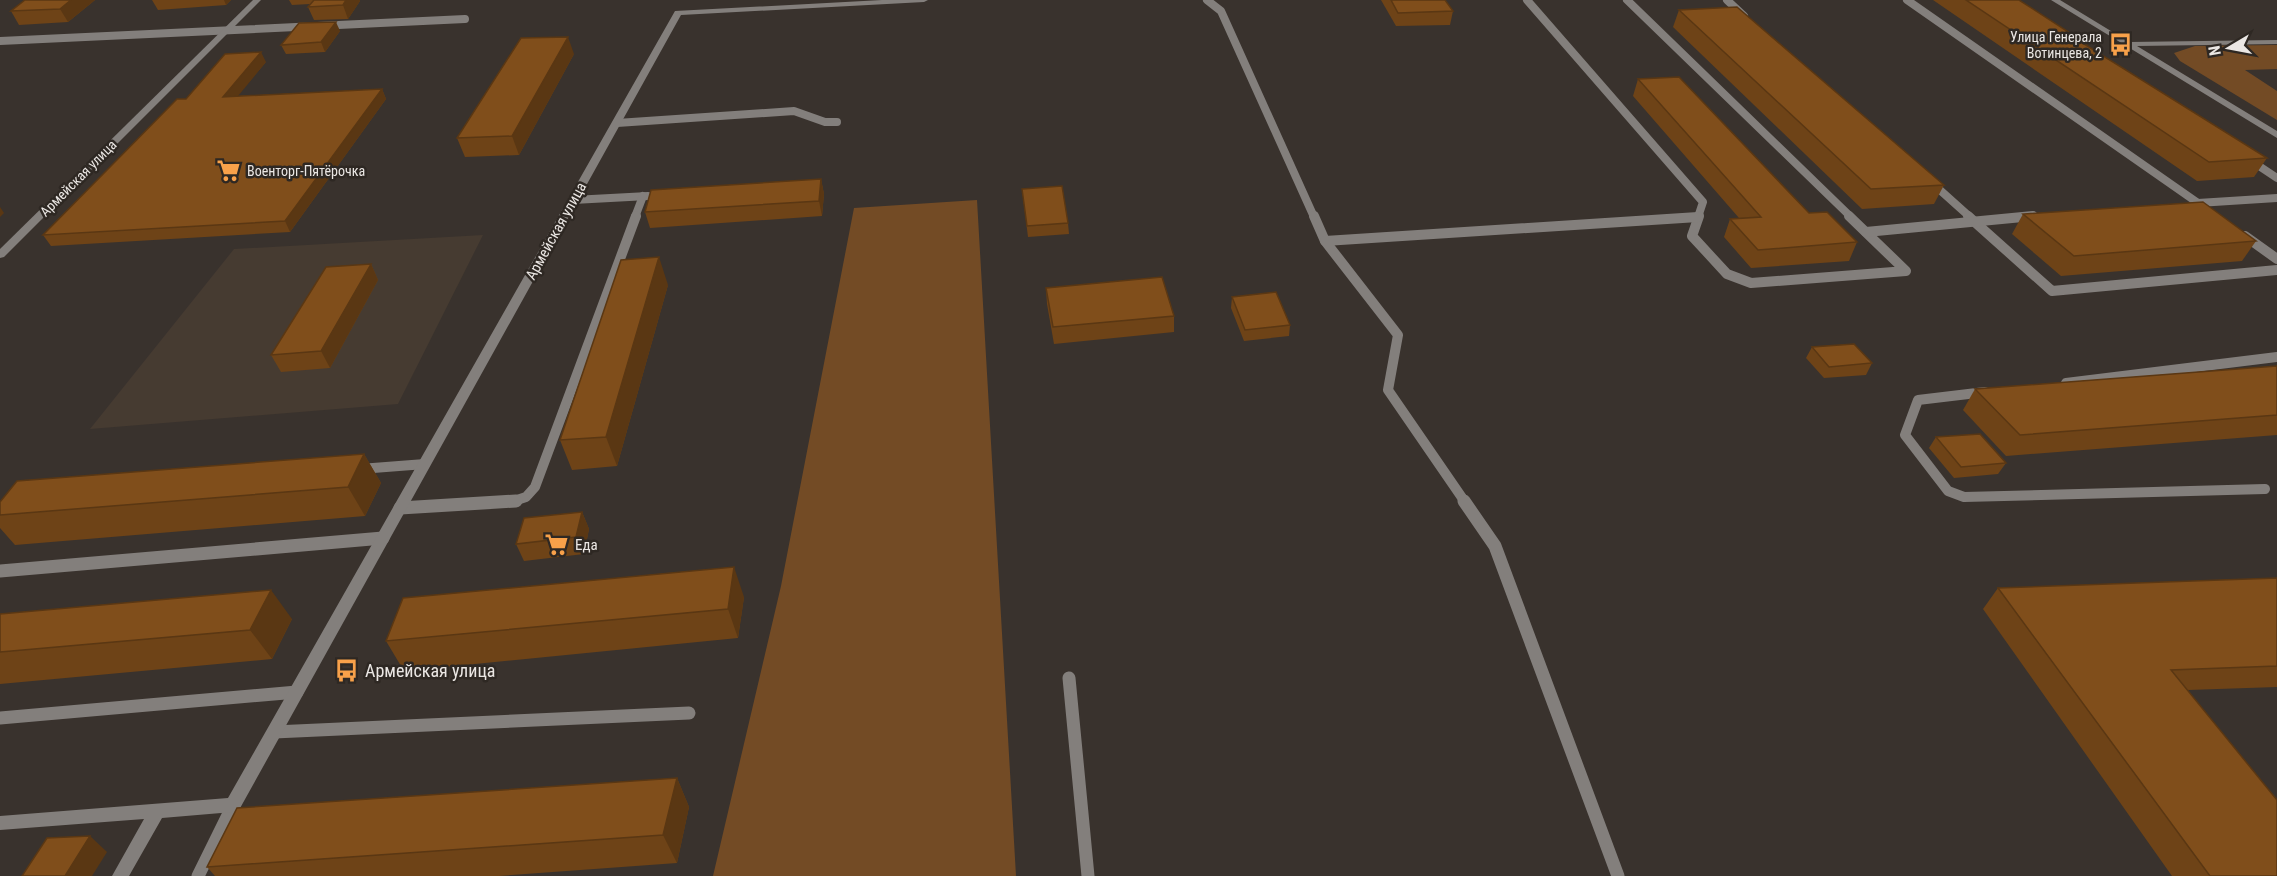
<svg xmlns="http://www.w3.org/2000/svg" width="2277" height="876" font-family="'Roboto Condensed',sans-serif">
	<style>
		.built { fill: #463b31 }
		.green { fill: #734b25 }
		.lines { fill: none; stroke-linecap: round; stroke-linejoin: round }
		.service-far2 { stroke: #837f7c; stroke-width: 8 }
		.service-far1 { stroke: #837f7c; stroke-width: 10 }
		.service { stroke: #837f7c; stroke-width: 13 }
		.minor { fill: #837f7c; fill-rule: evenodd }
		.wall { fill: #6e4317 }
		.shaded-wall { fill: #5a3713 }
		.building { fill: #804e1b; stroke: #5a3713; stroke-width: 1.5 }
		.labels { text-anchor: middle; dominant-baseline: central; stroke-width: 5; stroke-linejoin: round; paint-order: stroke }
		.far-poi-label { font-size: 14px; fill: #ebe7e4; stroke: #2e2823; text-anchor: end }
		.far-street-label { font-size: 14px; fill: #ebe7e4; stroke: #2e2823 }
		.street-label { font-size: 15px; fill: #ebe7e4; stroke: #2e2823 }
		.poi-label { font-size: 15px; fill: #ebe7e4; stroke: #2e2823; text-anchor: start }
		.near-poi-label { font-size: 18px; fill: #ebe7e4; stroke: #2e2823; text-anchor: start }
	</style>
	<rect width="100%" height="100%" fill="#39322d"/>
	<!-- built -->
	<path class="built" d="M483 235 398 404 90 429 234 249Z"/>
	<!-- green -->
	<g class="green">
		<path d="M2277 45V69L2245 70 2277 91V120L2180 61 2174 53 2195 46Z"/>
		<path d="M977 200 1016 876H713L781 586 854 208Z"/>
	</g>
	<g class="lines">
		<!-- service-far2 -->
		<g class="service-far2">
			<path d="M1207 0 1221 11 1314 217"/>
			<path d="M1527 0 1703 202 1698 217"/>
			<path d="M1627 0 1851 217"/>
			<path d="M1727 0 1744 16"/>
			<path d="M1907 0 2198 203 2277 198"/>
			<path d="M0 41 465 19"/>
			<path d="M617 123 794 111 825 122H837"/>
			<path d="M2250 160 2277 178"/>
			<path d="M1931 182 1970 217"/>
			<path d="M573 200 648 196"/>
			<path d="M635 217 643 196"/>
			<path d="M1694 217H1698"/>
			<path d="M2020 217 2033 216"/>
		</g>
		<!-- service-far1 -->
		<g class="service-far1">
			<path d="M1314 216 1325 241"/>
			<path d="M1699 216 1692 236 1727 274 1751 283 1906 271 1849 216"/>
			<path d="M1968 216 2052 291 2277 270"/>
			<path d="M1866 232 2033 216"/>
			<path d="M2245 236 2277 259"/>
			<path d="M2066 383 2277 357"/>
			<path d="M1985 392 1918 400 1905 435 1948 491 1964 497 2265 489"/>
			<path d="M360 469 425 464"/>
			<path d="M511 502 526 497 535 487 636 216"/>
			<path d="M1465 502 1388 390 1398 335 1325 241 1698 217"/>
		</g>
		<!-- service -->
		<g class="service">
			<path d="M1464 501 1495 546 1618 876"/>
			<path d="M400 508 516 501"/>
			<path d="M0 571 383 538"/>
			<path d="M1069 678 1088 876"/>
			<path d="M0 718 297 692"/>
			<path d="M274 732 689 713"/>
			<path d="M198 876 233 805"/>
		</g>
		<!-- minor -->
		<g class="minor">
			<path d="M253 0H261L4 257 0 258V249Z"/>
			<path d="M882 0H928L924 2 681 15 239 810 233 812 162 818 129 876H112L144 819 0 830V816L228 798 675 11Z"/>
			<path d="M2051 0H2060L2129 42 2277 40V44L2137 46 2277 131V138Z"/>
		</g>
	</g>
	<!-- wall -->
	<g class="wall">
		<path d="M25 0H95L68 22 19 25 11 11Z"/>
		<path d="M152 0H231L226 5 158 10Z"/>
		<path d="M289 0H360V1L348 19 314 20 308 7 310 4 292 5Z"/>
		<path d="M1381 0H1445L1453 11 1450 25 1396 26Z"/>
		<path d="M1933 0H2019L2087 44 2086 45 2267 158 2254 177 2197 181Z"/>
		<path d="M1679 10 1944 185 1934 204 1862 209 1673 27Z"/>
		<path d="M340 31 325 52 286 54 281 45Z"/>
		<path d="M574 54 519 155 465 157 457 138Z"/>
		<path d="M266 62 237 96 382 89 386 99 290 232 51 246 43 235 186 99Z"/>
		<path d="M1638 79 1809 213 1857 242 1849 261 1751 268 1724 237 1730 219 1739 218 1633 96Z"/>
		<path d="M821 179 824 194 822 216 650 228 645 212Z"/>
		<path d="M1022 189 1068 223 1069 234 1028 237Z"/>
		<path d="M2023 214 2256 241 2242 261 2061 276 2012 234Z"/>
		<path d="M371 264 378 280 330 368 281 372 271 355Z"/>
		<path d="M668 285 617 466 572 470 560 440Z"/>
		<path d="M1046 288 1174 316V332L1054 344 1047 304Z"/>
		<path d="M1232 297 1290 325 1289 336 1244 341 1231 308Z"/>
		<path d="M1812 347 1872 363 1866 375 1824 378 1806 358Z"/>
		<path d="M2277 366V435L2006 456 1963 410 1975 389Z"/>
		<path d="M1936 437 2006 463 1998 474 1954 478 1929 448Z"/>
		<path d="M364 454 381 483 365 516 15 545 0 528V502Z"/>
		<path d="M582 512 589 529 584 554 524 561 516 544Z"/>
		<path d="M2277 578V687L2188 690 2277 876H2172L1983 609 1998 588Z"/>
		<path d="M744 597 738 638 404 671 386 641Z"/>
		<path d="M0 614 292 619 272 659 0 684Z"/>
		<path d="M677 778 689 807 677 863 499 876H215L207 867Z"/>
	</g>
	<!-- shaded-wall -->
	<g class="shaded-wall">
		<path d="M71 0H95L68 22 60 9Z"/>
		<path d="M224 0H231L226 5Z"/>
		<path d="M346 0H360V1L348 19 343 5Z"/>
		<path d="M336 22 340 31 325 52 321 42Z"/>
		<path d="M568 37 574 54 519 155 512 136Z"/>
		<path d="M261 52 266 62 229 107 223 97Z"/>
		<path d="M382 89 386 99 290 232 285 221Z"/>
		<path d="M821 179 824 194 822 216 819 201Z"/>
		<path d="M0 207 4 213 0 217Z"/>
		<path d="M659 257 668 285 617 466 606 437Z"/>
		<path d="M371 264 378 280 330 368 321 351Z"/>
		<path d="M364 454 381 483 365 516 348 487Z"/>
		<path d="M582 512 589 529 584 554 576 537Z"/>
		<path d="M734 567 744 597 738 638 728 609Z"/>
		<path d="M271 590 292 619 272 659 250 630Z"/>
		<path d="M677 778 689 807 677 863 663 835Z"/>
		<path d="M90 836 107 852 92 876H65Z"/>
	</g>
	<!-- building -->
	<g class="building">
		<path d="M25 0H71L60 9 11 11Z"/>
		<path d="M314 0H346L343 5 308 7Z"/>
		<path d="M1391 0H1445L1453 11 1398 13Z"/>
		<path d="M1966 0H2019L2087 44H2084L2267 158 2209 162Z"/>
		<path d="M1737 7 1944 185 1871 189 1679 10Z"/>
		<path d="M336 22 321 42 281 45 299 23Z"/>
		<path d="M568 37 512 136 457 138 521 38Z"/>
		<path d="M261 52 223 97 382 89 285 221 43 235 177 99H186L225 54Z"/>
		<path d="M1679 77 1809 213 1827 212 1857 242 1758 250 1730 219 1761 217 1638 79Z"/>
		<path d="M821 179 819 201 645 212 651 190Z"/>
		<path d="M1062 186 1068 223 1027 226 1022 189Z"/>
		<path d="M2203 202 2256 241 2074 256 2023 214Z"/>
		<path d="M659 257 606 437 560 440 621 260Z"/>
		<path d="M371 264 321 351 271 355 326 267Z"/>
		<path d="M1162 277 1174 316 1053 327 1046 288Z"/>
		<path d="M1276 292 1290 325 1245 330 1232 297Z"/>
		<path d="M1854 344 1872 363 1829 367 1812 347Z"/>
		<path d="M2277 366V415L2020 435 1975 389Z"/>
		<path d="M1980 434 2006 463 1961 467 1936 437Z"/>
		<path d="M364 454 348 487 0 515V502L17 481Z"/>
		<path d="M582 512 576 537 516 544 524 518Z"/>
		<path d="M734 567 728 609 386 641 403 598Z"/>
		<path d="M2277 578V666L2171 670 2277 800V876H2210L1998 588Z"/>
		<path d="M271 590 250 630 0 652V614Z"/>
		<path d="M677 778 663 835 207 867 237 808Z"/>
		<path d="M90 836 65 876H22L47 838Z"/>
	</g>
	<!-- icons -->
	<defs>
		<symbol id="bus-bare" viewBox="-9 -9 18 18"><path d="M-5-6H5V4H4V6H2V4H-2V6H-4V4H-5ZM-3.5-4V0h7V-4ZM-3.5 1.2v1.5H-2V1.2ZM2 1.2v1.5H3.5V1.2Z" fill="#f8a14a" stroke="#2e2823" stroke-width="2.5" paint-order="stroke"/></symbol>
		<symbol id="supermarket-bare" viewBox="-9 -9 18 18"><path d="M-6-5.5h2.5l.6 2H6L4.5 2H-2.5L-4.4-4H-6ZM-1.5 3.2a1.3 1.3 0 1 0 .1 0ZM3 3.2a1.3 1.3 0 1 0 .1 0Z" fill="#f8a14a" stroke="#2e2823" stroke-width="2.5" paint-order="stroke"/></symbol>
	</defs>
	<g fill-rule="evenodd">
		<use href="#bus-bare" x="2104" y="28" width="33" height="33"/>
		<use href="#supermarket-bare" x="212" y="154" width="33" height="33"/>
		<use href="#supermarket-bare" x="540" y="528" width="33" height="33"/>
		<use href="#bus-bare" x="330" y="654" width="33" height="33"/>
	</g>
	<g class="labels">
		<!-- far-poi labels -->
		<g class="far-poi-label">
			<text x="2102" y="37">Улица Генерала<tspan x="2102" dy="16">Вотинцева, 2</tspan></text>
			<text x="247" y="171" text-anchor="start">Военторг-Пятёрочка</text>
		</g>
		<!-- far-street labels -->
		<g class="far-street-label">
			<text transform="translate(78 178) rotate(-45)">Армейская улица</text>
		</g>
		<!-- street labels -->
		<g class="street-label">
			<text transform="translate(556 231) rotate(-61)">Армейская улица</text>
		</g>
		<!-- poi labels -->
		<g class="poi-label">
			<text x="575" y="545">Еда</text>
		</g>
		<!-- near-poi labels -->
		<g class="near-poi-label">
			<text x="365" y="670">Армейская улица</text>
		</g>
	</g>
	<!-- north arrow -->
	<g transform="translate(2229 48) rotate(260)" stroke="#2e2823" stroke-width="4.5" paint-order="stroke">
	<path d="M0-4.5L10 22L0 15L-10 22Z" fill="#ebe7e4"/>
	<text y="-9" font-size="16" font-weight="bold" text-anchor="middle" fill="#ebe7e4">N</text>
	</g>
</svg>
